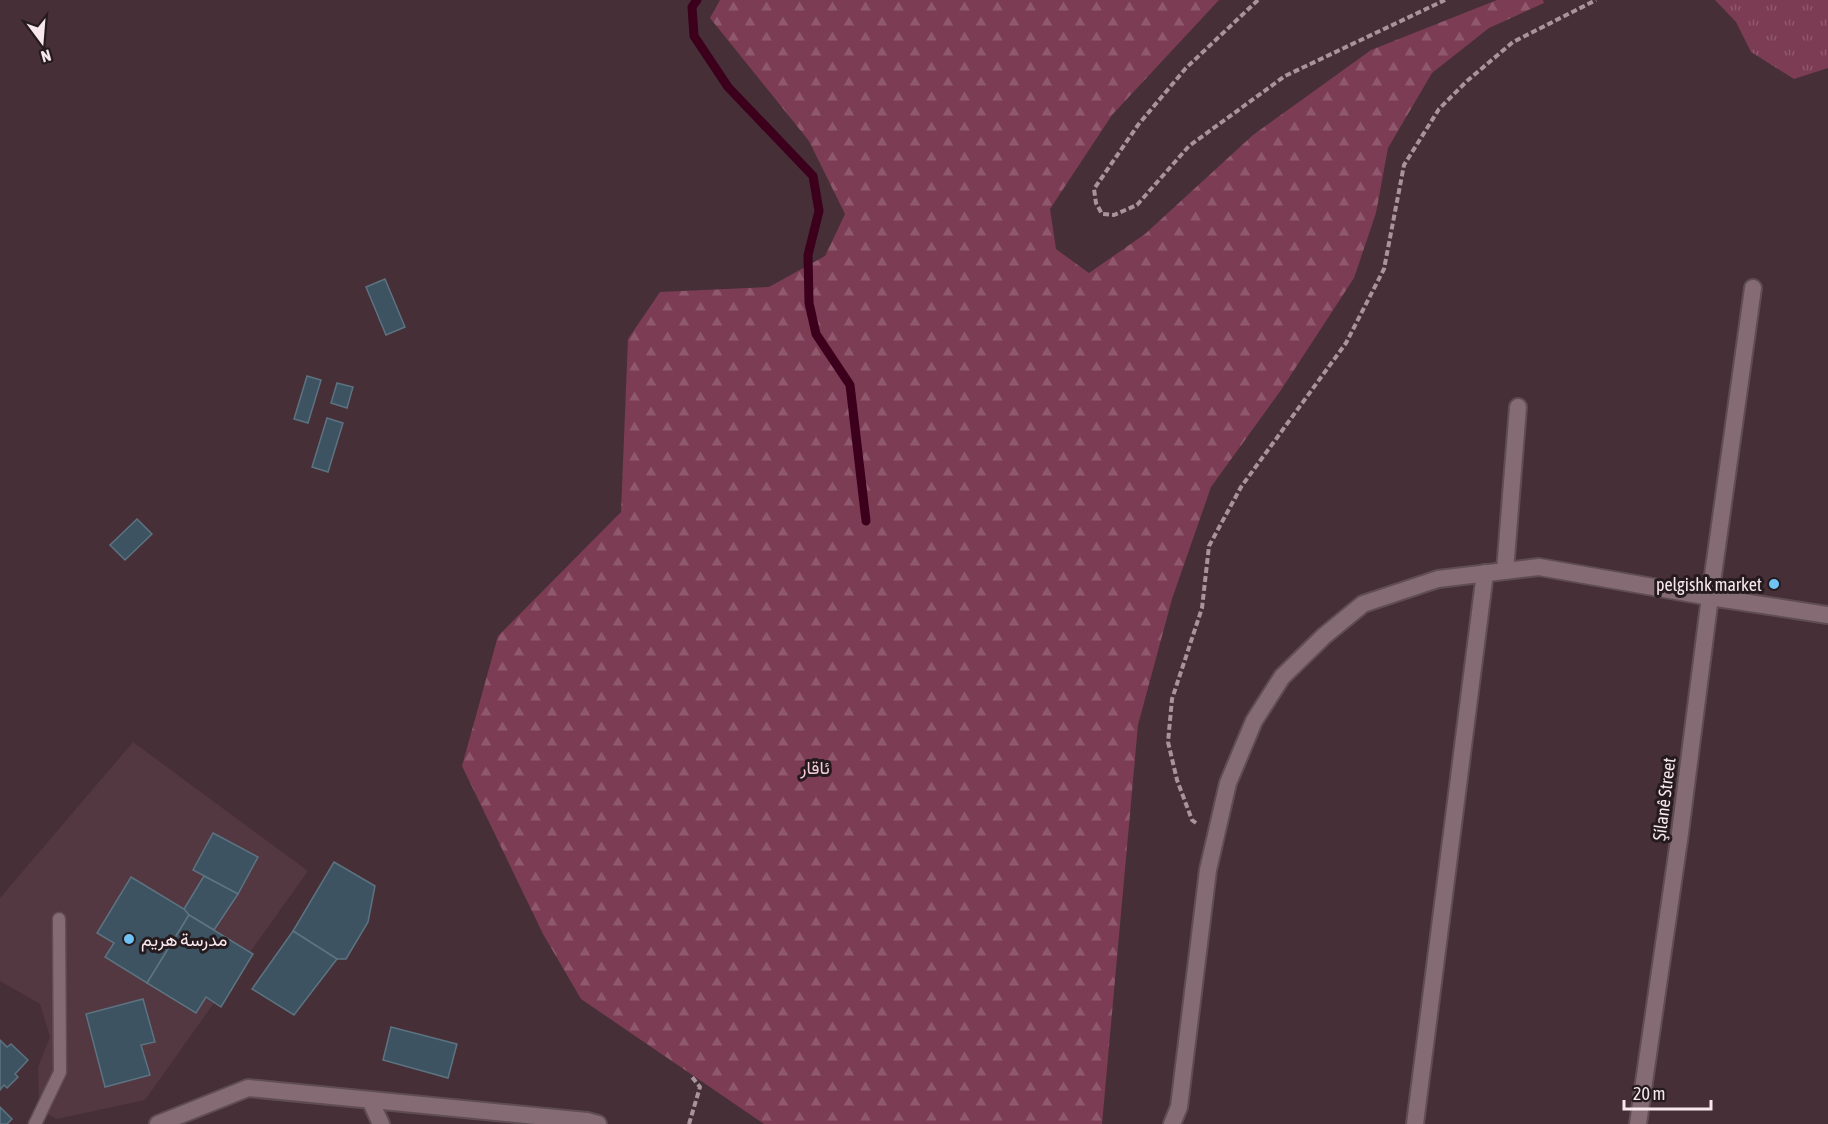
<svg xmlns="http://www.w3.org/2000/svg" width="1828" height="1124" font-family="'Asap Condensed',Vazirmatn,sans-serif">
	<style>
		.built { fill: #533741 }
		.grass { fill: url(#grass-tufts) }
		.forest { fill: url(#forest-firs) }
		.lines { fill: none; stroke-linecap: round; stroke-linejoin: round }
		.stream { stroke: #3c001d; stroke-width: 9 }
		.building { fill: #3e5361; stroke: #5c7381; stroke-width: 1.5 }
		.service-casing { stroke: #604d54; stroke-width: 15 }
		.minor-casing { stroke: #604d54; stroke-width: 20 }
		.tertiary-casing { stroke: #604d54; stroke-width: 20 }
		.path { stroke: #a8949a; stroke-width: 4; stroke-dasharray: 6 3; stroke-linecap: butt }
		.service { stroke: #856b73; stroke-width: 12 }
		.minor { stroke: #856b73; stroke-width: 16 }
		.tertiary { stroke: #856b73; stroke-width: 16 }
		.poi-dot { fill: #6fc2f4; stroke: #251b1e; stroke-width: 2 }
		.labels { text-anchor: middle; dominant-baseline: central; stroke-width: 6; stroke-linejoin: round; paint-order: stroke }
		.poi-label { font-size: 18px; fill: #f8e8ed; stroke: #251b1e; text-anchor: end }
		.park-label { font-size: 18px; fill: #f5cbd8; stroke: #251b1e }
		.street-label { font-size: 18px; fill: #f8e8ed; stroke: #251b1e }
	</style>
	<defs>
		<pattern id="grass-tufts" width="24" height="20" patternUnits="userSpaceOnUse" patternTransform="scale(1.5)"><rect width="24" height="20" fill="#7c3c54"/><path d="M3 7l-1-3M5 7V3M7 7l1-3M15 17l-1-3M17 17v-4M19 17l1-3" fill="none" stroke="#8f586d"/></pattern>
		<pattern id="forest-firs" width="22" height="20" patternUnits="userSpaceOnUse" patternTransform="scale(1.5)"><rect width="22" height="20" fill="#7c3c54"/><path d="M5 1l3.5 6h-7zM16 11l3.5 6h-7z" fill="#8f586d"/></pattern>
	</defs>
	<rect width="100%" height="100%" fill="#462f36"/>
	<!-- built -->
	<path class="built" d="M133 742 308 871 145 1100 57 1119 39 1110 38 1067 50 1037 40 1004 0 981V898Z"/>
	<!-- grass -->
	<path class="grass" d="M1715 0H1828V68L1794 79 1751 52 1736 22Z"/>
	<!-- forest -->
	<path class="forest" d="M720 0H1219L1112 115 1050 209 1056 249 1089 273 1145 234 1253 135 1371 50 1497 0H1543L1544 3 1489 28 1432 73 1388 148 1376 213 1354 278 1281 390 1211 487 1172 599 1138 725 1102 1124H764L581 999 543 934 462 766 498 636 621 512 628 339 660 292 769 287 825 256 845 214 809 141 710 18Z"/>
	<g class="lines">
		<!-- stream -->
		<path class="stream" d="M697 0 692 7 694 36 728 87 813 176 819 211 808 255 809 303 816 334 850 385 866 521"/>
	</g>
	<!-- building -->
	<g class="building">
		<path d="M385 279 405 327 386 335 366 287Z"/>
		<path d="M307 376 321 380 308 423 294 419Z"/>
		<path d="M337 383 353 387 347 408 331 403Z"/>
		<path d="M327 418 343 423 328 472 312 467Z"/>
		<path d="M137 519 152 534 125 560 110 545Z"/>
		<path d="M213 833 258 857 238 894 193 870Z"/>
		<path d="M334 862 375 886 368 922 346 959H337L293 931Z"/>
		<path d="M204 876 238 894 214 930 189 915 184 909Z"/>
		<path d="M131 877 184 909 189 915 147 983 105 957 114 943 97 933Z"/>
		<path d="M189 915 253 954 221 1007 206 997 196 1013 147 983Z"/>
		<path d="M293 931 337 959 294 1015 252 989Z"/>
		<path d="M143 999 155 1042 141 1045 150 1075 105 1087 86 1014Z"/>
		<path d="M391 1027 457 1044 448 1078 383 1060Z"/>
		<path d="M0 1040 7 1047 11 1044 28 1060 15 1074 18 1077 7 1088 4 1085 0 1090Z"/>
		<path d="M0 1107 12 1119 7 1124H0Z"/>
	</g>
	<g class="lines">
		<defs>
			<path id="service" d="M35 1124 60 1072 59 919"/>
			<g id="minor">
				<path d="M1505 571 1518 407"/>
				<path d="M1710 597 1753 288"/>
				<path d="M370 1100 381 1124"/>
				<path d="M1415 1124 1485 573"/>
				<path d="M1638 1124 1680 833 1710 597 1828 615"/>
			</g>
			<g id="tertiary">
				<path d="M158 1124 248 1088 587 1121 598 1124"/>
				<path d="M1172 1124 1179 1107 1208 870 1228 783 1254 721 1282 677 1324 636 1363 604 1438 579 1539 567 1710 597"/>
			</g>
		</defs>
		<!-- service casing -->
		<use href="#service" class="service-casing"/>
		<!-- minor casing -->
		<use href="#minor" class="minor-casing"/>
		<!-- tertiary casing -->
		<use href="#tertiary" class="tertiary-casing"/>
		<!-- path -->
		<g class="path">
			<path d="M1258 0 1186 68 1138 125 1094 189 1096 203 1102 214 1114 215 1137 205 1189 146 1285 76 1445 0"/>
			<path d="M1196 823 1192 820 1177 780 1168 742 1172 699 1202 608 1209 546 1241 487 1346 343 1384 269 1404 165 1439 109 1467 81 1513 42 1596 0"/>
			<path d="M689 1124 700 1087 692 1077"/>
		</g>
		<!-- service -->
		<use href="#service" class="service"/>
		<!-- minor -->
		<use href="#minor" class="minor"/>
		<!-- tertiary -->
		<use href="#tertiary" class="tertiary"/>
	</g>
	<!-- markers -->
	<g class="poi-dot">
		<circle cx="1774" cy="584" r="6"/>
		<circle cx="129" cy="939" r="6"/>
	</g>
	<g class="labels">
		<!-- poi labels -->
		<g class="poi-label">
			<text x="1762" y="584">pelgishk market</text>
			<text x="141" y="939" text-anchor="start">مدرسة هريم</text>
		</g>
		<!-- park labels -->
		<g class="park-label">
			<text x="815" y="767">ئاقار</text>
		</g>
		<!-- street labels -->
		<g class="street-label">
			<text transform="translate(1664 799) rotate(-83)">Şílanê Street</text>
		</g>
	</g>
	<!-- north arrow -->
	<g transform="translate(42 42) rotate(164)" stroke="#251b1e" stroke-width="4.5" paint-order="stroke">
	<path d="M0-4.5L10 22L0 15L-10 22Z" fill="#f8e8ed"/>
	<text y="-9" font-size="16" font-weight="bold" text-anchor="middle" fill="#f8e8ed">N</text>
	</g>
	<!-- scale -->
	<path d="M1624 1100v9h87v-9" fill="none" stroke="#f8e8ed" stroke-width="3"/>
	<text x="1633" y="1100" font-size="18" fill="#f8e8ed" stroke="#251b1e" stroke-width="4.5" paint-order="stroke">20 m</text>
</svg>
